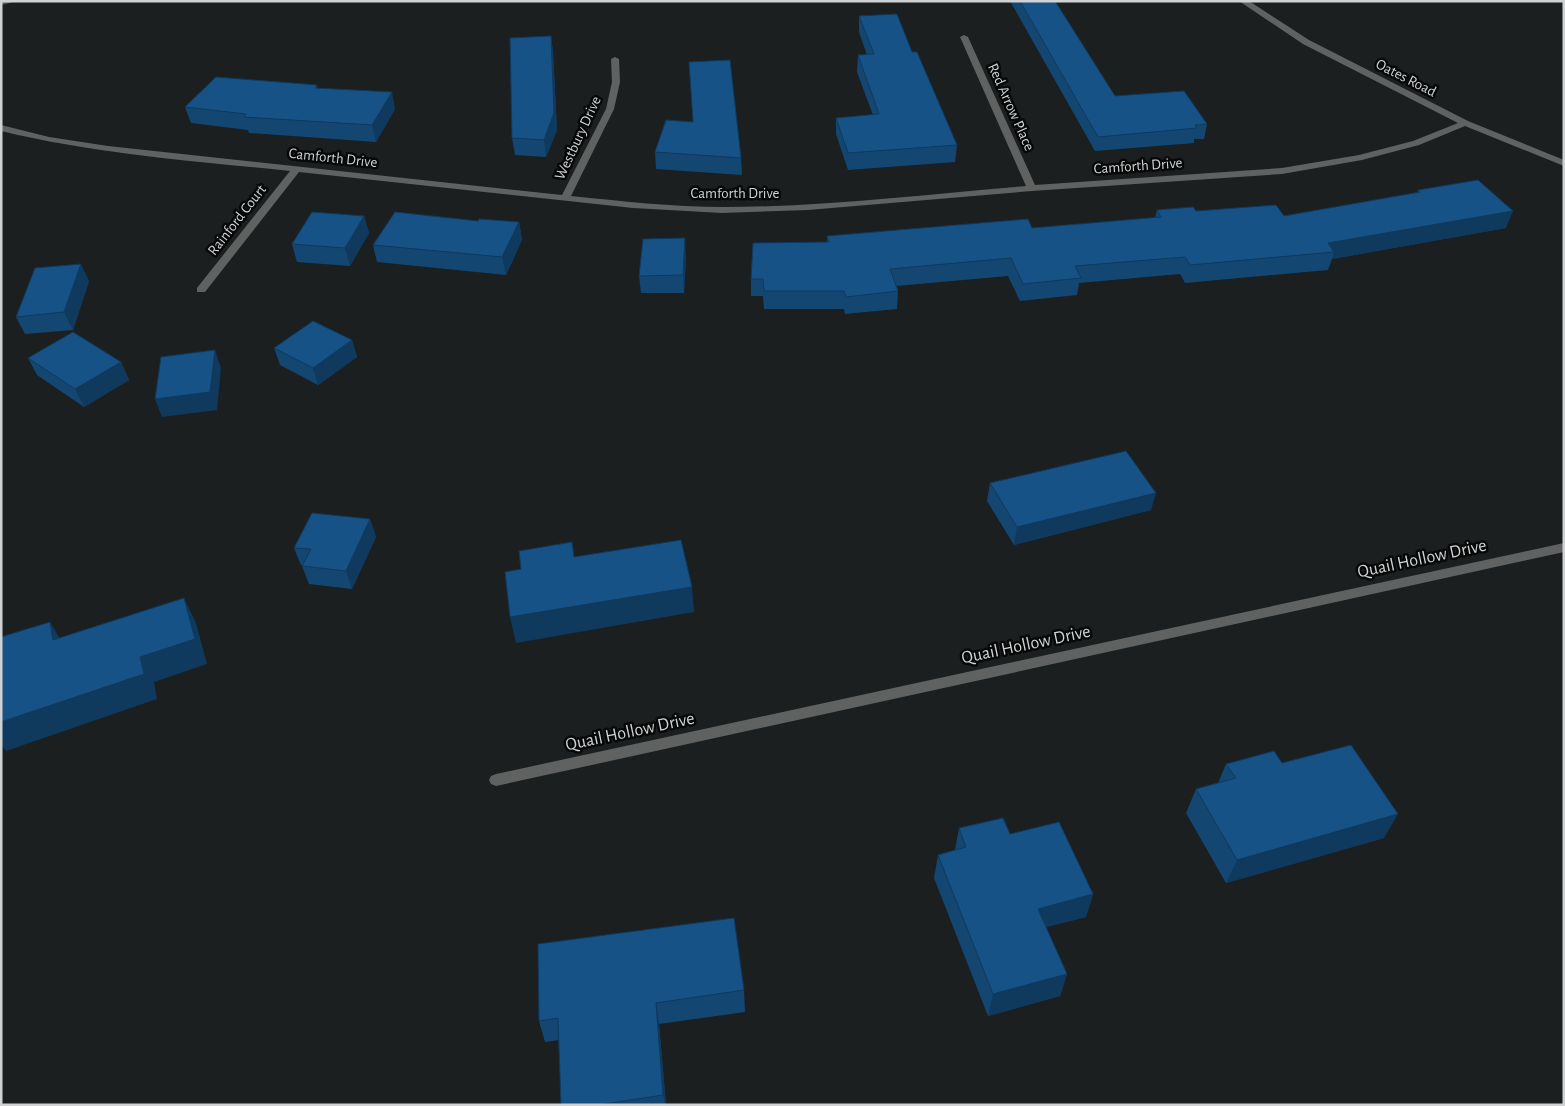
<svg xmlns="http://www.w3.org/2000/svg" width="1565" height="1106" font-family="'Alegreya Sans',sans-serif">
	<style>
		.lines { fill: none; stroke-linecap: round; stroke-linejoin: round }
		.minor { fill: #606262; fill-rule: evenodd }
		.wall { fill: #134772 }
		.shaded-wall { fill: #0f395d }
		.building { fill: #165285; stroke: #0f395d }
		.labels { text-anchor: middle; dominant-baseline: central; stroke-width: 5; stroke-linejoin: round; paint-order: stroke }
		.far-street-label { font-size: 15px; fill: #d0d2d3; stroke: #070909 }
		.street-label { font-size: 18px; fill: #d0d2d3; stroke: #070909 }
	</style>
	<rect width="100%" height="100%" fill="#1c1f20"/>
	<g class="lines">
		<!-- minor -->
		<g class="minor">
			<path d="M1 1H17L1 5Z"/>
			<path d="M1239 1H1249L1309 40 1468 121 1564 160V166L1465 126 1419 145 1362 160 1282 174 1032 191 808 210 722 213 633 208 299 172 205 292H197V288L290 171C194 161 96 154 1 131V125L49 137 108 146 562 195 606 109 612 82 611 59 615 57 619 59 620 82 614 109 571 196C621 201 672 207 723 207 824 207 926 194 1026 186L960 37 964 35 968 37 1035 185 1282 168 1359 155 1413 141 1458 123 1303 44Z"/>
			<path d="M1564 543V552L496 786 491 784 489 780 491 776 496 774Z"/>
		</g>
	</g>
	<!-- wall -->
	<g class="wall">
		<path d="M1010 1H1055L1115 96 1207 124 1204 139H1194V143L1095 151Z"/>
		<path d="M859 16 912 52 957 145 955 162 848 170 836 134V118L873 115 857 72 858 55H867L859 32Z"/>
		<path d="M551 36 553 52 557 130 546 157 515 155 512 138Z"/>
		<path d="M317 85V88L395 109 376 142 249 133 248 130 191 123 185 107Z"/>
		<path d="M655 152 741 158 742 175 656 169Z"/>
		<path d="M1418 190 1506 228 1332 259 1328 270 1185 283 1180 274 1079 283 1077 295 1020 301 1008 276 896 286 898 291 897 309 845 314 844 309H764L763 296H751V279L827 243V236L1032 228 1155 218 1157 210 1284 216 1417 193Z"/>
		<path d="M364 216 369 233 350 266 297 262 292 244Z"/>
		<path d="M478 221 519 222 522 240 506 275 377 262 373 245Z"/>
		<path d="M686 256 684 293H641L639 276Z"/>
		<path d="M89 281 73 330 25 334 16 317Z"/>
		<path d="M352 340 357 357 318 385 280 365 274 348Z"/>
		<path d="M28 358 121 362 129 380 84 407 37 375Z"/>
		<path d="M990 483 1151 510 1014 545 987 501Z"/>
		<path d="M370 519 376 537 352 589 309 584 302 566V565H301L294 548Z"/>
		<path d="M1282 763 1384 838 1226 883 1186 813 1196 789 1218 783 1226 764Z"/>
		<path d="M959 828 1010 834 1093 894 1086 917 1046 927 1067 974 1060 996 988 1016 934 878 938 855 955 850Z"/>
		<path d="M538 944 744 990 745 1012 659 1024 666 1105H561L559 1040 545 1042 539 1021Z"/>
	</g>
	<!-- shaded-wall -->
	<g class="shaded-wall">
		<path d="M551 36 553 52 557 130 546 157 544 140Z"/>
		<path d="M392 92 395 109 376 142 372 125Z"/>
		<path d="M1513 211 1506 228 1332 259 1334 252 1328 243Z"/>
		<path d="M364 216 369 233 350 266 345 248Z"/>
		<path d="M519 222 522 240 506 275 502 257Z"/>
		<path d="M685 238 686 256 684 293 683 275Z"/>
		<path d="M81 264 89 281 73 330 64 312Z"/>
		<path d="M352 340 357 357 318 385 313 368Z"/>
		<path d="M215 350 221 368 217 410 162 417 155 399Z"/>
		<path d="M121 362 129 380 84 407 75 389Z"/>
		<path d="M1156 493 1151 510 1014 545 1017 527Z"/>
		<path d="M370 519 376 537 352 589 346 571Z"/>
		<path d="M692 587 694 612 516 643 510 617Z"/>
		<path d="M184 598 196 623 207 664 154 682 157 699 6 751 1 745V722L140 657Z"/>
		<path d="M50 622 65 647 53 640Z"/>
		<path d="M1398 814 1384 838 1226 883 1237 860Z"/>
		<path d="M1093 894 1086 917 1031 931 1038 909Z"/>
		<path d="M1067 974 1060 996 988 1016 993 994Z"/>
		<path d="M656 1003 659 1024 666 1105H665L663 1095Z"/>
	</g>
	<!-- building -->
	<g class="building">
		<path d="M1020 1H1055L1115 96 1184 91 1207 124 1195 125 1197 128 1098 137Z"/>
		<path d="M897 14 912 52H917L957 145 848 153 836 118 879 114 858 55 874 54 859 16Z"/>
		<path d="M551 36 554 113 544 140 512 138 510 38Z"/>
		<path d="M730 60 741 158 655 152 666 120 693 122 689 62Z"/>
		<path d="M216 77 317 85 315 88 392 92 372 125 244 117 246 114 185 107Z"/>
		<path d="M1478 180 1513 211 1328 243 1334 252 1190 265 1185 257 1075 266 1081 278 1023 284 1011 258 890 269 898 291 846 297 844 291H764L763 279H751L753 243 829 242 827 236 1028 219 1032 228 1161 217 1157 210 1193 207 1196 211 1276 205 1284 216 1420 192 1418 190Z"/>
		<path d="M312 212 364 216 345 248 292 244Z"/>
		<path d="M395 212 478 221 479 219 519 222 502 257 373 245Z"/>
		<path d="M685 238 683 275 639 276 643 239Z"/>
		<path d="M81 264 64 312 16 317 35 268Z"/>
		<path d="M313 321 352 340 313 368 274 348Z"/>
		<path d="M73 332 121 362 75 389 28 358Z"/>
		<path d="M215 350 210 392 155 399 161 357Z"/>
		<path d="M1126 451 1156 493 1017 527 990 483Z"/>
		<path d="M312 513 370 519 346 571 302 566 311 549 294 548Z"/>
		<path d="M681 540 692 587 510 617 505 572 521 569 519 551 572 542 574 557Z"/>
		<path d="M184 598 195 639 140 657 144 674 1 722V637L50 622 53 640Z"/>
		<path d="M1351 745 1398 814 1237 860 1196 789 1236 778 1226 764 1274 751 1282 763Z"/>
		<path d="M1003 818 1010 834 1059 822 1093 894 1038 909 1067 974 993 994 938 855 966 847 959 828Z"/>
		<path d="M734 918 744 990 656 1003 663 1095 598 1105H561L558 1018 539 1021 538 944Z"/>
	</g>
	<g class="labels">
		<!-- far-street labels -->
		<g class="far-street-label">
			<text transform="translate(1406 78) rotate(27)">Oates Road</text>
			<text transform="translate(1011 107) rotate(66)">Red Arrow Place</text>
			<text transform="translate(578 138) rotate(-65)">Westbury Drive</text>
			<text transform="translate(333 158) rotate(6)">Camforth Drive</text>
			<text transform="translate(1138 166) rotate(-4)">Camforth Drive</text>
			<text x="735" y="193">Camforth Drive</text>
			<text transform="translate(237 220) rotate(-52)">Rainford Court</text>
		</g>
		<!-- street labels -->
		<g class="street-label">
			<text transform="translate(1422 559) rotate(-12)">Quail Hollow Drive</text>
			<text transform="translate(1026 645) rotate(-12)">Quail Hollow Drive</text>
			<text transform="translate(630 732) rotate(-12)">Quail Hollow Drive</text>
		</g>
	</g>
	<!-- border -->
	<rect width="1565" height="1106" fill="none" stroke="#d0d2d3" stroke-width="5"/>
</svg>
